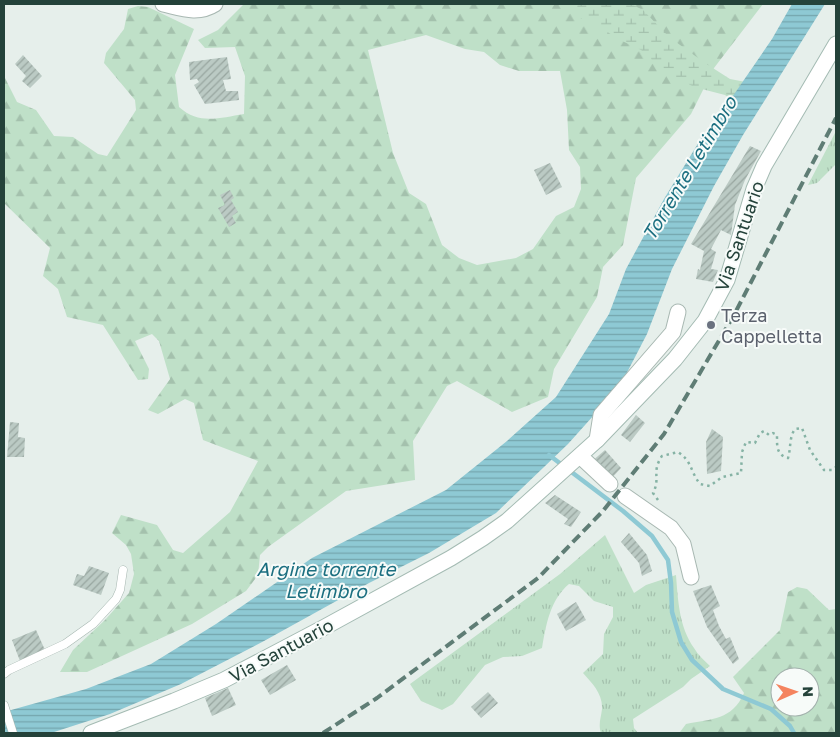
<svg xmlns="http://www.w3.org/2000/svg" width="840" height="737" font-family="'Golos Text',sans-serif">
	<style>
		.grass { fill: url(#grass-tufts) }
		.forest { fill: url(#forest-firs); fill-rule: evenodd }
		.wetland { fill: url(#wetland-marsh) }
		.water { fill: url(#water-rules) }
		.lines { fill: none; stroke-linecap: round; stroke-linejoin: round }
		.stream { stroke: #8ec9d4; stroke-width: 4.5 }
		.building { fill: url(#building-hatch) }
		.lane-casing { stroke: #a8b8b2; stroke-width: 9 }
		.street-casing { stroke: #a8b8b2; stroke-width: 17 }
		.secondary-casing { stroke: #a4bbb3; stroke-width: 17 }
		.path { stroke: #86b3a5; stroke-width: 2.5; stroke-dasharray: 2.5 4; stroke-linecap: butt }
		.lane { stroke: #fff; stroke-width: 8 }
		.street { stroke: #fff; stroke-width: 15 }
		.secondary { stroke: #fff; stroke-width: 15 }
		.rail { stroke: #5f7d75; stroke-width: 4; stroke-dasharray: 10 5; stroke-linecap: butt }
		.worship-dot { fill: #6b7280; stroke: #f7fbf9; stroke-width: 2 }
		.labels { text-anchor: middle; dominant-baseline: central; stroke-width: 4; stroke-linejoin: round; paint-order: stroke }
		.street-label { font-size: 18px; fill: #24423a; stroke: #f7fbf9 }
		.worship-label { font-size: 18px; fill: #5b616d; stroke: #f7fbf9; text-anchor: start }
		.water-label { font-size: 19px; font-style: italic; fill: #1c6f80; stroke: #f7fbf9 }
	</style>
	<defs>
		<pattern id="grass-tufts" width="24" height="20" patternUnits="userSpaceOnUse" patternTransform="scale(1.25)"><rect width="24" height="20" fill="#bfe0c8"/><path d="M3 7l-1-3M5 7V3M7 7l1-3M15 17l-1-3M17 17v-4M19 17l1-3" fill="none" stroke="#a4c1ad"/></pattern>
		<pattern id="forest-firs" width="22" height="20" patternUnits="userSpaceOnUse" patternTransform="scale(1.25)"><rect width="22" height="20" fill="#bfe0c8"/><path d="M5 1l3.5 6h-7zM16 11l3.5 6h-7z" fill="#a4c1ad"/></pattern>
		<pattern id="wetland-marsh" width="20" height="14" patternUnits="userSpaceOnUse" patternTransform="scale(1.25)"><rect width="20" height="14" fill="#bfe0c8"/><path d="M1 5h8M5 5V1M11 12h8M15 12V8" fill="none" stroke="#a4c1ad"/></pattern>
		<pattern id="water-rules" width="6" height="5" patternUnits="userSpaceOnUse" patternTransform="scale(1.25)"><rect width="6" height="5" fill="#8ec9d4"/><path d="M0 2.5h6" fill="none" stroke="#74a5ad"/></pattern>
		<pattern id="building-hatch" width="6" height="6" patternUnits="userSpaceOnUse" patternTransform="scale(1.25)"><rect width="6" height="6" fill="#bbcac4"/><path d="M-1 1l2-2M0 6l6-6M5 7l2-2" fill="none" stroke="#98a6a0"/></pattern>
	</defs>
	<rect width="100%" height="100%" fill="#e6efeb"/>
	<!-- grass -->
	<g class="grass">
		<path d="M836 131V164L817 183 808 185Z"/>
		<path d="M605 535 634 593 646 585 676 575C678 600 679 627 694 648 698 655 704 660 710 666L691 679 683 687 633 719 634 728 638 733H601C598 724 601 718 602 709 603 694 592 683 583 673L603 654 604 634 613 617V607L594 601 579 586 569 584C550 600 546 625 542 648L522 656 503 657 485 665 453 704 442 710 421 701 410 684 560 574Z"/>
	</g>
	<!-- forest -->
	<g class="forest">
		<path d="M244 4H763L714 68 691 114 636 178 623 245 603 267 597 297 554 369 548 397 512 412 457 381 447 386 413 441 415 480 346 491 268 547 260 555 258 575 246 591 192 624 87 672H60L73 650 105 620 129 593 134 574 131 554 126 545 112 533 121 515 157 525 173 550 183 553 230 512 258 461 203 440 194 403 185 399 158 414 148 410 170 379 159 341 152 334 135 341 149 369 148 379 138 380 103 325 67 317 58 289 43 276 50 248 4 203V76L17 102 36 110 54 136 73 137 98 154 107 156 136 110 135 100 104 63 106 53 124 29 128 9 138 6 148 7 194 29 175 75 179 107C199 125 219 118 244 114L245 76 235 47 205 48 198 40 218 30ZM426 35 465 49 484 52 500 65 519 71H560L567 110 569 150 580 167 581 189 574 207 556 216 533 249 516 258 477 265 459 258 442 245 426 204 409 193 393 153 368 50Z"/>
		<path d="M797 587 807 589 829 610 836 609V733H681L680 732 686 724C712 719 732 720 744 693L733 677 780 630 788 592ZM780 677H810V707H780Z"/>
	</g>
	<!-- wetland -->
	<path class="wetland" d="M578 4H631L643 10 669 37 705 63 730 79 751 83 739 106 725 95 694 87 664 71 641 50 618 39 600 27 575 16Z"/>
	<!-- water -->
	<path class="water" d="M792 4H825L743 135 714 186 672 269 647 334 620 386 568 444 496 513 429 553 369 583 264 641 181 684 110 714 51 733H4V712L86 689 151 664 216 624 312 558 446 490 507 441 556 397 609 314 626 269 664 199 702 137 726 106 772 39Z"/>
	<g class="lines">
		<!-- stream -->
		<path class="stream" d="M549 455 623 511 652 536 668 560 671 583 672 612 681 642 692 660 723 689 771 709 790 726 794 733"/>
	</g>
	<!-- building -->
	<g class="building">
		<path d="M23 55 42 76 30 88 22 81 26 76 15 64Z"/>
		<path d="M227 57 231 79 223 80 226 91H238L239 100 205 104 194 85 199 82 197 79 190 80 189 62Z"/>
		<path d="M750 146 761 151 745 180 735 205 731 235 721 230 711 249 716 252 711 269 718 270 713 282 696 279 698 269 700 270 704 251 691 244Z"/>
		<path d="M550 163 562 187 546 195 534 170Z"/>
		<path d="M230 190 234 198 231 200 238 212 232 216 236 223 229 227 218 208 225 205 220 195Z"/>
		<path d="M636 415 645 423 630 442 621 435Z"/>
		<path d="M10 422 19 423 18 437 25 438 24 457H7Z"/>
		<path d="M712 429 723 437 721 471 707 474 706 442Z"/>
		<path d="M605 450 621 468 610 480 591 462Z"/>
		<path d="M555 495 581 512 571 527 564 524 568 519 545 503Z"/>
		<path d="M629 533 647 555 652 571 642 576 639 563 621 542Z"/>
		<path d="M89 566 109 573 101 595 73 585 77 574 84 576Z"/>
		<path d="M711 585 720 606 713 610 719 626 726 639 730 637 739 659 733 664 707 627 693 591Z"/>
		<path d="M576 602 586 620 566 631 557 614Z"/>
		<path d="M36 630 45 650 20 661 12 640Z"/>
		<path d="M287 665 296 680 270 695 261 680Z"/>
		<path d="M228 688 236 705 212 716 205 698Z"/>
		<path d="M488 692 498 703 481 718 471 707Z"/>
	</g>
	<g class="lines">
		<defs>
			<g id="lane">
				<path d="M4 674 9 670 65 644 93 624 116 599 120 590 123 570"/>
				<path d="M4 705 13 733"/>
			</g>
			<g id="street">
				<path d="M163 4C181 8 198 15 215 4"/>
				<path d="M597 440 601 415 673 332 678 312"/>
				<path d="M580 456 610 484"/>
				<path d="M625 496 671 528 683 544 691 577"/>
			</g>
			<path id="secondary" d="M91 733 174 701 224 680 323 628 451 558 483 538 507 521 597 440 675 359 705 321 727 280 754 189 764 166 836 44"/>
		</defs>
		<!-- lane casing -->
		<use href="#lane" class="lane-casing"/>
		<!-- street casing -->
		<use href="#street" class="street-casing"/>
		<!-- secondary casing -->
		<use href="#secondary" class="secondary-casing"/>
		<!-- path -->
		<path class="path" d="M658 500 653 493C661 478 651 472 662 456L678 452C692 461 690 471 700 484L710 486 722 477 741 473 742 452 746 442 755 443 760 433 764 431 769 435 773 433 777 435C777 445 776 455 788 458 791 449 789 437 795 429L802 428 810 450 824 470H832L836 467"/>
		<!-- lane -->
		<use href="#lane" class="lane"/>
		<!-- street -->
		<use href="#street" class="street"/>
		<!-- secondary -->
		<use href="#secondary" class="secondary"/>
		<!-- rail -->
		<path class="rail" d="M323 733 377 698 538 578 603 511 664 434 734 315 836 118"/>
	</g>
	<!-- markers -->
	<circle class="worship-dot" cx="711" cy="325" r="5"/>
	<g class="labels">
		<!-- street labels -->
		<g class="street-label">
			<text transform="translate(739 236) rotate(-71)">Via Santuario</text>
			<text transform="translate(281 650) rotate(-28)">Via Santuario</text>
		</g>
		<!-- worship labels -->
		<g class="worship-label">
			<text x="721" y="315">Terza<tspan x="721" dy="21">Cappelletta</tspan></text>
		</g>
		<!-- water labels -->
		<g class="water-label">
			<text transform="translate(689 168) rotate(-59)">Torrente Letimbro</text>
			<text x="326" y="568">Argine torrente<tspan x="326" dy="22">Letimbro</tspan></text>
		</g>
	</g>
	<!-- border -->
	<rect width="840" height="737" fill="none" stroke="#24423a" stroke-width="10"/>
	<!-- north arrow -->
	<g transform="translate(795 692) rotate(88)"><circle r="24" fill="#f7fbf9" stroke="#a3b1ad"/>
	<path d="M0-4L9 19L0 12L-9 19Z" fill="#f4845f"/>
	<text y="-8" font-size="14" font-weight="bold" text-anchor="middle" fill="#24423a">N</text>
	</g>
</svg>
